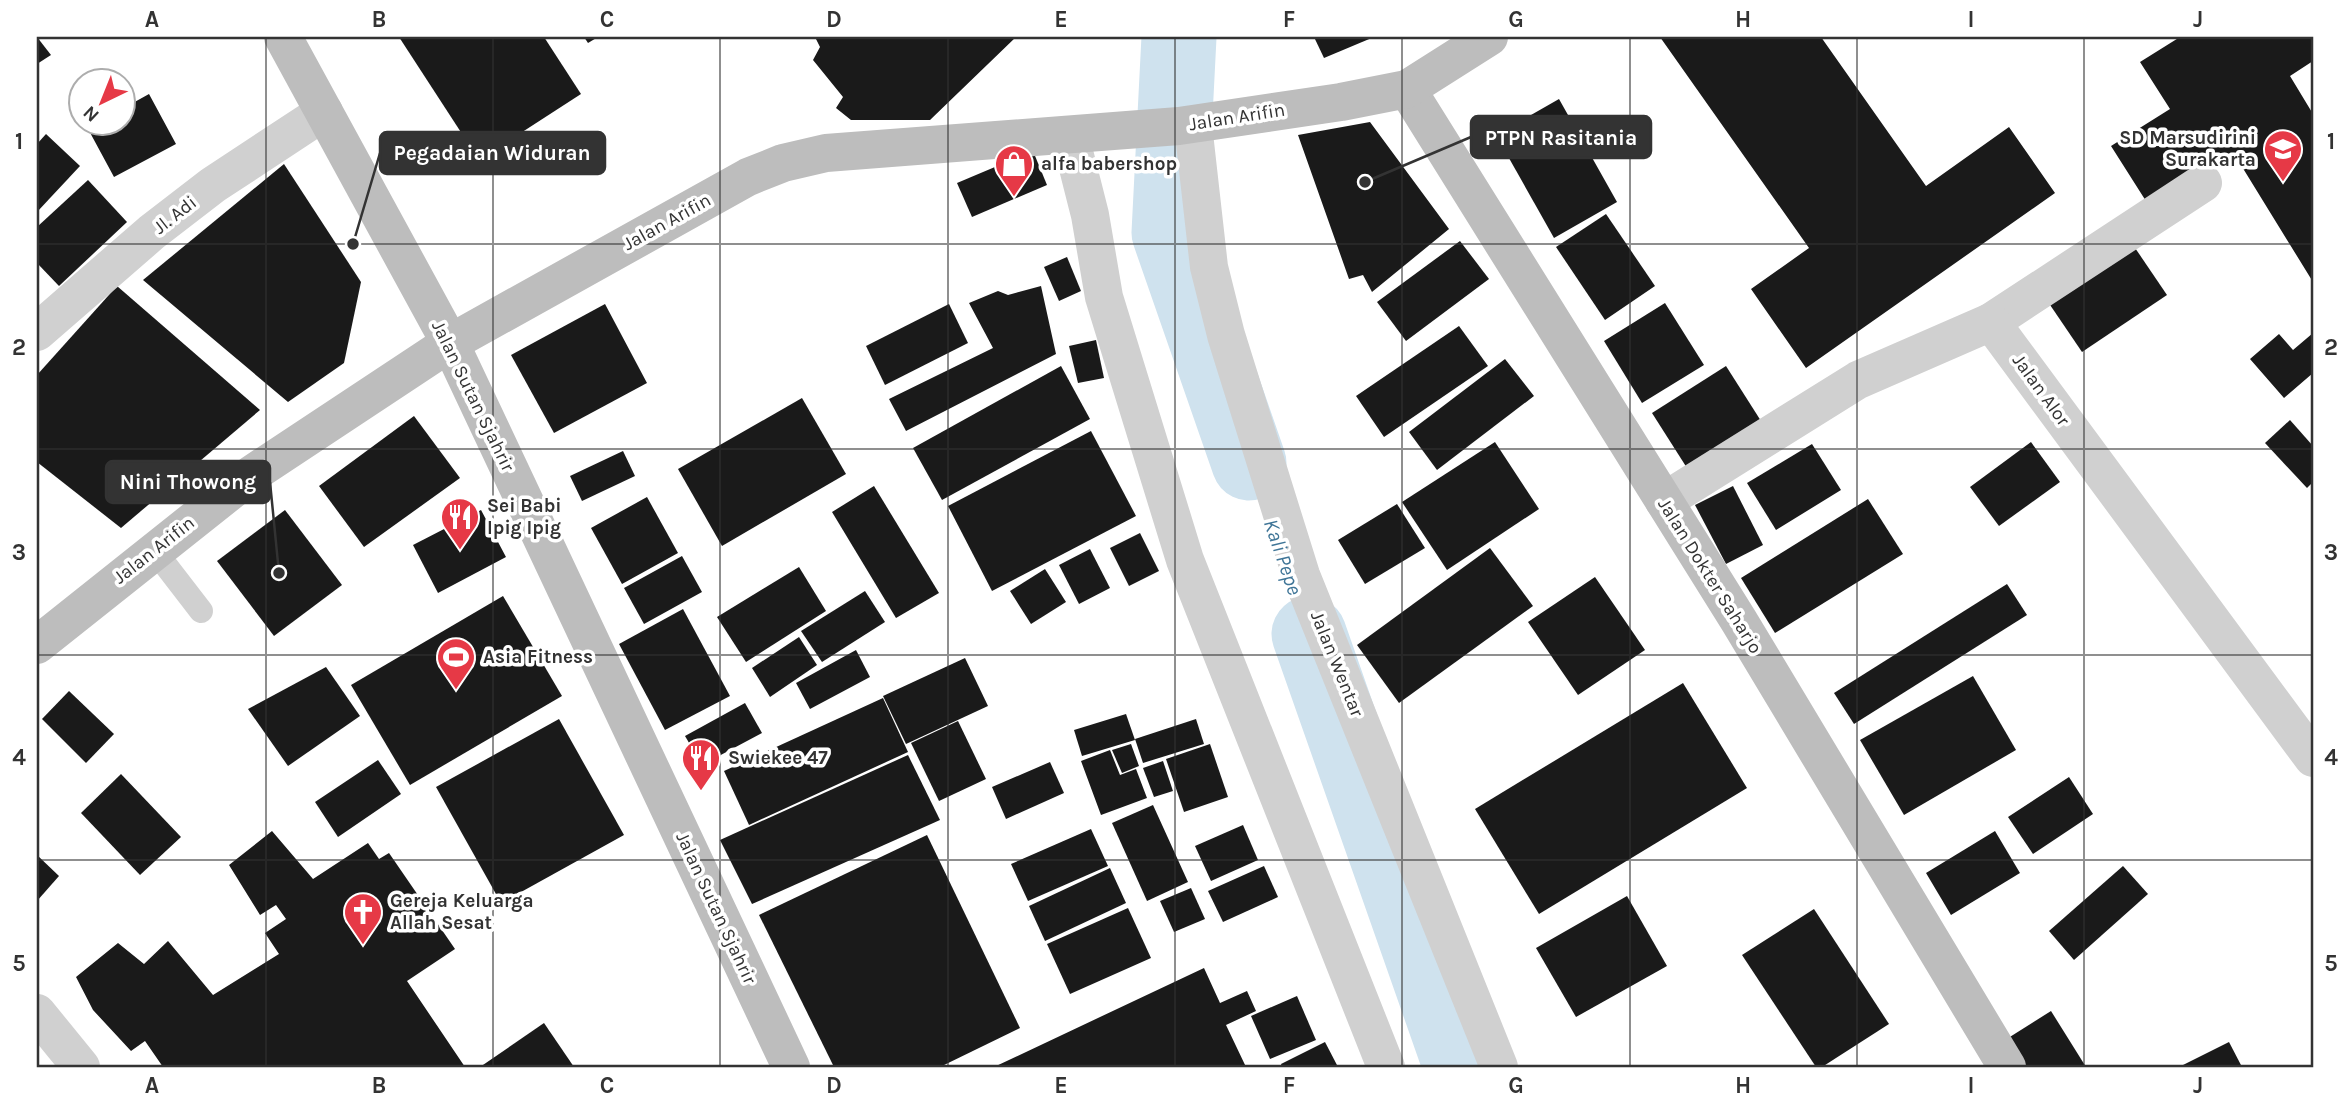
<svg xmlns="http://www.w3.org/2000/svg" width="2350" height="1104" font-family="Karla,sans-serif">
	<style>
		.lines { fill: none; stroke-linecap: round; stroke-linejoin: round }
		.river { stroke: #cfe2ee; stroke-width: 75 }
		.building { fill: #1a1a1a }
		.lane { stroke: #d0d0d0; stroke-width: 24 }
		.street { stroke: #d0d0d0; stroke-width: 38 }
		.secondary { stroke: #bdbdbd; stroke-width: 38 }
		.grid { fill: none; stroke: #333; stroke-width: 2; stroke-opacity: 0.55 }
		.labels { text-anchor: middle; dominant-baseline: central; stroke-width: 7; stroke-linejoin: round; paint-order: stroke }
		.street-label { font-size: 19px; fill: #333; stroke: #fff }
		.poi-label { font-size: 19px; font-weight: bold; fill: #333; stroke: #fff; text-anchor: start }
		.water-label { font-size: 21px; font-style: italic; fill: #3f7597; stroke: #fff }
		.leader { fill: none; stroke: #333; stroke-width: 2.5 }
		.callout-dot { fill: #333; stroke: #fff; stroke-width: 2.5 }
		.callout { fill: #333; stroke: #333; stroke-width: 2.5 }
		.callout-label { font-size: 21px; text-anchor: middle; font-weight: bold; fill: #fff }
		.neatline { fill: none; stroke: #333; stroke-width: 2.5 }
		.grid-label { font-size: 23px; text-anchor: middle; font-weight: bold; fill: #333 }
	</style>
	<rect width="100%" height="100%" fill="#fff"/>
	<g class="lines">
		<!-- river -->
		<g class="river">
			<path d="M1179 37 1169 233 1249 463"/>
			<path d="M1309 634 1461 1067"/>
		</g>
	</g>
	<!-- building -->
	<g class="building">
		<path d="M37 37 51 55 37 64Z"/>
		<path d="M399 37H544L581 94 479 160Z"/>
		<path d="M584 37H598L588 43Z"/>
		<path d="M815 37H1016L930 120H851L836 108 843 97 813 60 820 47Z"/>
		<path d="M1314 37H1374L1324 58Z"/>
		<path d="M1660 37H1821L1926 186 2009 127 2055 193 1806 368 1751 289 1809 248Z"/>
		<path d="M2180 37H2313V61L2290 76 2313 114V282L2236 157 2151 209 2111 146 2170 109 2140 62Z"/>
		<path d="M149 94 176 144 114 177 87 127 96 122H122V109Z"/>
		<path d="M1559 99 1617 202 1554 238 1496 135Z"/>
		<path d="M1370 122 1449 229 1372 292 1363 275 1349 279 1298 135Z"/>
		<path d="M46 134 80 166 37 212V144Z"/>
		<path d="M1033 151 1047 185 972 217 957 183Z"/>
		<path d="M284 164 361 282 344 363 288 402 143 280Z"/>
		<path d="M88 180 127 222 59 286 37 263V227Z"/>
		<path d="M1606 214 1655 286 1605 320 1556 247Z"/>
		<path d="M2129 239 2167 295 2082 352 2044 296Z"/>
		<path d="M1460 241 1489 279 1406 341 1377 302Z"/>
		<path d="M1067 257 1081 291 1059 301 1044 267Z"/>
		<path d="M117 286 260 410 121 528 37 462V375Z"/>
		<path d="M1041 286 1056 354 906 431 889 399 993 348 969 303 998 291 1008 295Z"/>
		<path d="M1665 303 1704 365 1642 403 1604 341Z"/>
		<path d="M605 304 647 383 554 433 511 355Z"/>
		<path d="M949 304 968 343 885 385 866 346Z"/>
		<path d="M1459 326 1488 366 1384 437 1356 396Z"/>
		<path d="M2313 333V373L2284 398 2250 359 2279 334 2293 350Z"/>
		<path d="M1096 340 1104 378 1078 383 1069 346Z"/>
		<path d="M1505 359 1534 396 1437 470 1409 432Z"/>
		<path d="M1061 366 1090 419 942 500 913 448Z"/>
		<path d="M1726 366 1761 421 1687 468 1652 413Z"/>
		<path d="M802 398 846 474 722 546 678 469Z"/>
		<path d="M414 416 460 478 364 547 319 486Z"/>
		<path d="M2290 420 2313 446V482L2307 488 2265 443Z"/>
		<path d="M1091 431 1136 516 992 591 948 506Z"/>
		<path d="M1495 442 1539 509 1447 570 1402 502Z"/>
		<path d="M2031 442 2060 482 1999 526 1970 487Z"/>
		<path d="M1812 444 1841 490 1776 530 1747 483Z"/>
		<path d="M623 451 635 476 582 501 570 476Z"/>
		<path d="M874 486 939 593 896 618 832 512Z"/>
		<path d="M1733 486 1763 545 1726 564 1695 505Z"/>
		<path d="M647 497 678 553 622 584 591 528Z"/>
		<path d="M1868 499 1903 554 1775 633 1741 578Z"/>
		<path d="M1397 504 1425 548 1365 584 1338 540Z"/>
		<path d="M285 510 342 585 274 636 217 561Z"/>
		<path d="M481 510 506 557 438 593 413 545Z"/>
		<path d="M1140 533 1159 571 1129 586 1110 548Z"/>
		<path d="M1490 548 1533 606 1399 703 1357 645Z"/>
		<path d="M1090 549 1110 588 1079 604 1059 565Z"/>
		<path d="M682 556 702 592 644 624 624 588Z"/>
		<path d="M799 567 826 611 746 662 717 617Z"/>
		<path d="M1045 569 1066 602 1031 624 1010 591Z"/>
		<path d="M1595 577 1645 650 1578 695 1528 622Z"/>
		<path d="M2007 584 2027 615 1854 724 1834 693Z"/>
		<path d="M865 591 885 622 822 662 801 631Z"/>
		<path d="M503 596 562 696 410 785 351 685Z"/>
		<path d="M683 609 730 696 665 730 619 644Z"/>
		<path d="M799 637 817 665 770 697 752 668Z"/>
		<path d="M856 650 870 677 810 709 796 683Z"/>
		<path d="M965 658 988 706 906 744 883 696Z"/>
		<path d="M326 667 360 716 288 766 248 709Z"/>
		<path d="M1973 676 2016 750 1904 815 1860 740Z"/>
		<path d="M1683 683 1747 788 1539 914 1475 809Z"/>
		<path d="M69 691 114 734 86 763 42 719Z"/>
		<path d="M883 698 908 752 749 825 724 771Z"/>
		<path d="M745 703 762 733 702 765 685 736Z"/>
		<path d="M1126 714 1135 740 1082 756 1074 730Z"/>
		<path d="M559 719 624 835 501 903 436 787Z"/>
		<path d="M1196 719 1204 744 1143 763 1135 739Z"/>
		<path d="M958 721 986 779 939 801 911 743Z"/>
		<path d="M1131 744 1139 766 1122 773 1112 750Z"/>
		<path d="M1210 744 1228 797 1184 812 1166 759Z"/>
		<path d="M1110 750 1120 775 1136 769 1147 798 1101 815 1081 761Z"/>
		<path d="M908 755 940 820 752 904 720 840Z"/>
		<path d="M378 760 401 794 338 837 315 802Z"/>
		<path d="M1163 761 1173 791 1154 797 1143 768Z"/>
		<path d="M1050 762 1064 793 1006 819 992 787Z"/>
		<path d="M121 774 181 837 140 875 81 813Z"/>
		<path d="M2069 777 2093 814 2033 854 2008 817Z"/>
		<path d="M1153 805 1188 882 1147 901 1112 823Z"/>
		<path d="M1243 825 1258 860 1211 881 1195 846Z"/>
		<path d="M1091 829 1108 866 1028 901 1011 864Z"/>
		<path d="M272 831 313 879 368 843 379 859 389 853 455 949 407 981 465 1067H163L145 1041 131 1051 93 1010 76 977 118 943 144 964 168 941 213 995 279 954 265 933 286 919 276 905 260 915 229 865Z"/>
		<path d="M1995 831 2020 873 1951 915 1926 873Z"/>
		<path d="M927 835 1020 1028 940 1067H834L759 915Z"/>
		<path d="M37 855 59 876 37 901Z"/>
		<path d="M1264 866 1278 897 1223 922 1208 891Z"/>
		<path d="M2123 866 2148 894 2074 960 2049 931Z"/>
		<path d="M1110 868 1126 903 1045 941 1029 906Z"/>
		<path d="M1191 888 1205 919 1174 932 1160 901Z"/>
		<path d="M1627 896 1667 966 1576 1017 1536 948Z"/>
		<path d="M1128 908 1151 958 1070 994 1047 944Z"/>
		<path d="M1814 909 1889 1024 1822 1067H1816L1742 955Z"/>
		<path d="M1204 968 1220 1003 1247 991 1256 1011 1226 1025 1246 1067H994Z"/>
		<path d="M1297 996 1316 1040 1270 1059 1251 1016Z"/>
		<path d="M2051 1011 2086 1067H2022L2005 1040Z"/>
		<path d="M544 1023 574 1067H480Z"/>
		<path d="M1325 1042 1338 1067H1282L1281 1064Z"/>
		<path d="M2229 1042 2242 1067H2179Z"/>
	</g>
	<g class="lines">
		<!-- lane -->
		<path class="lane" d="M154 550 201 611"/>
		<!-- street -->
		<g class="street">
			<path d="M1193 125 1209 267 1226 335 1301 575 1499 1067"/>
			<path d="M1070 136 1090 215 1104 297 1185 560 1386 1067"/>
			<path d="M1991 322 2203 183"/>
			<path d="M37 332 152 232 213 185 324 112"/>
			<path d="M1664 501 1858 380 1991 322 2313 758"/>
			<path d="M37 1013 81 1067"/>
		</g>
		<!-- secondary -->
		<g class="secondary">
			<path d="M283 37 450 343 791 1067"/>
			<path d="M1407 89 1739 621 2007 1067"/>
			<path d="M37 645 252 474 450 343 748 177 783 163 826 153 1179 126 1341 102 1407 89 1489 37"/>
		</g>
	</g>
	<!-- grid -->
	<path class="grid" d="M266 37V1067M493 37V1067M720 37V1067M948 37V1067M1175 37V1067M1402 37V1067M1630 37V1067M1857 37V1067M2084 37V1067M37 244H2313M37 449H2313M37 655H2313M37 860H2313"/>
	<!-- icons -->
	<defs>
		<symbol id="school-pin" viewBox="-11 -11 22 30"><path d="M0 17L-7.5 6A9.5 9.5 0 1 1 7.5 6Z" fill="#e63946" stroke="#fff"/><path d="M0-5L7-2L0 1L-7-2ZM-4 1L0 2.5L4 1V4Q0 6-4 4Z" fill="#fff"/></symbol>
		<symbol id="shop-pin" viewBox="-11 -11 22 30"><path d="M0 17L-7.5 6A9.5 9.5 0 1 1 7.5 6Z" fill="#e63946" stroke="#fff"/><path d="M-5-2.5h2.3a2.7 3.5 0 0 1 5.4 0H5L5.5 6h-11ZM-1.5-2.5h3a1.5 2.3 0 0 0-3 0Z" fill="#fff"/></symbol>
		<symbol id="restaurant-pin" viewBox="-11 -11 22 30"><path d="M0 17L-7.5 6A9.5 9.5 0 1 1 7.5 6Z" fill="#e63946" stroke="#fff"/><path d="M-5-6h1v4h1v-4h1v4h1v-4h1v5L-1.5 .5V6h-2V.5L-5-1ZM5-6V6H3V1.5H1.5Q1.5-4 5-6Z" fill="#fff"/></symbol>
		<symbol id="stadium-pin" viewBox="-11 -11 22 30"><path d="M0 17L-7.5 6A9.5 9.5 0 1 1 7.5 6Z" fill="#e63946" stroke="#fff"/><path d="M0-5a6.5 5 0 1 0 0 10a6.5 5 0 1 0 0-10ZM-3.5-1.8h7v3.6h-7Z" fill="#fff"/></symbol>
		<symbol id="church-pin" viewBox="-11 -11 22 30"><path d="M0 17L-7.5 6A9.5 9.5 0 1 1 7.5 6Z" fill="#e63946" stroke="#fff"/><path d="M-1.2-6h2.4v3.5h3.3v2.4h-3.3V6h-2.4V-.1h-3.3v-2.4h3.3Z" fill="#fff"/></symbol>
	</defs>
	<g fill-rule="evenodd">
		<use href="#school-pin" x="2261" y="127" width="44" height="60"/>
		<use href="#shop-pin" x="992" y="142" width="44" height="60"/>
		<use href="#restaurant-pin" x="438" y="495" width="44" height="60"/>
		<use href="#stadium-pin" x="434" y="635" width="44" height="60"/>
		<use href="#restaurant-pin" x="679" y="736" width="44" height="60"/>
		<use href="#church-pin" x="341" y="890" width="44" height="60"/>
	</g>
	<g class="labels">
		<!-- street labels -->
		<g class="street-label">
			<text transform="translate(1237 117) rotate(-9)">Jalan Arifin</text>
			<text transform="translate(175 215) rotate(-38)">Jl. Adi</text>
			<text transform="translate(667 222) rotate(-29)">Jalan Arifin</text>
			<text transform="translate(2041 390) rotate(54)">Jalan Alor</text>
			<text transform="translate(473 396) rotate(64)">Jalan Sutan Sjahrir</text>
			<text transform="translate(154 550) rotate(-38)">Jalan Arifin</text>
			<text transform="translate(1710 576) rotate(58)">Jalan Dokter Saharjo</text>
			<text transform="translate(1337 664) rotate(68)">Jalan Wentar</text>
			<text transform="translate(716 908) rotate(65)">Jalan Sutan Sjahrir</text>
		</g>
		<!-- poi labels -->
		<g class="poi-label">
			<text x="2256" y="138" text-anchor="end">SD Marsudirini<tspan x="2256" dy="22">Surakarta</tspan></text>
			<text x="1041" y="164">alfa babershop</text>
			<text x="487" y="506">Sei Babi<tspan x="487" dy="22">Ipig Ipig</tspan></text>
			<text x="483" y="657">Asia Fitness</text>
			<text x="728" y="758">Swiekee 47</text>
			<text x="390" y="901">Gereja Keluarga<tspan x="390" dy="22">Allah Sesat</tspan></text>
		</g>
		<!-- water labels -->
		<g class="water-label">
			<text transform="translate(1283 557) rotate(71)">Kali Pepe</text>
		</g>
	</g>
	<!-- callouts -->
	<path class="leader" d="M1365 182L1471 137M353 244L380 153M279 573L270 482"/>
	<g class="callout-dot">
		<circle cx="1365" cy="182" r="7"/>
		<circle cx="353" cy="244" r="7"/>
		<circle cx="279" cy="573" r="7"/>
	</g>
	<g class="callout">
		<rect x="1471" y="116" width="180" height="42" rx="7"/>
		<rect x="380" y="132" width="225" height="42" rx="7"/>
		<rect x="106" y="461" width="164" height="42" rx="7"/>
	</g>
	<g class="callout-label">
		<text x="1561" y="145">PTPN Rasitania</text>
		<text x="492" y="160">Pegadaian Widuran</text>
		<text x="188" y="489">Nini Thowong</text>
	</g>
	<!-- border -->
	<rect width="2350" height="1104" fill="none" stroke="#ffffff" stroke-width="77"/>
	<!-- north arrow -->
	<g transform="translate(102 102) rotate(223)"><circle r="33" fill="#ffffff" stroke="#adadad" stroke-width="2"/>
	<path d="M0-5L12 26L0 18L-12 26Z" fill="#e63946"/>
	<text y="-10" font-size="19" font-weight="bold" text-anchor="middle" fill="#333333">N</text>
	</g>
	<rect x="38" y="38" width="2274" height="1028" class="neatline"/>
	<g class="grid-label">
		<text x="152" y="27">A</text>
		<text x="379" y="27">B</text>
		<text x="607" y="27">C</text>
		<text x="834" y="27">D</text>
		<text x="1061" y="27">E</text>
		<text x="1289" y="27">F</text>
		<text x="1516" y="27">G</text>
		<text x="1743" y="27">H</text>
		<text x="1971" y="27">I</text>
		<text x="2198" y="27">J</text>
		<text x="19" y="149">1</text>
		<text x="2331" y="149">1</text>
		<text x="19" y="355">2</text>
		<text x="2331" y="355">2</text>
		<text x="19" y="560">3</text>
		<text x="2331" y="560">3</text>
		<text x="19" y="765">4</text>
		<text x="2331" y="765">4</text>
		<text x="19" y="971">5</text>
		<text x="2331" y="971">5</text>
		<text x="152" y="1093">A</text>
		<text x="379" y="1093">B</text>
		<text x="607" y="1093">C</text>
		<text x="834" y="1093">D</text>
		<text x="1061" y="1093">E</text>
		<text x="1289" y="1093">F</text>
		<text x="1516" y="1093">G</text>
		<text x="1743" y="1093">H</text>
		<text x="1971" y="1093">I</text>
		<text x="2198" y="1093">J</text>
	</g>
</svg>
